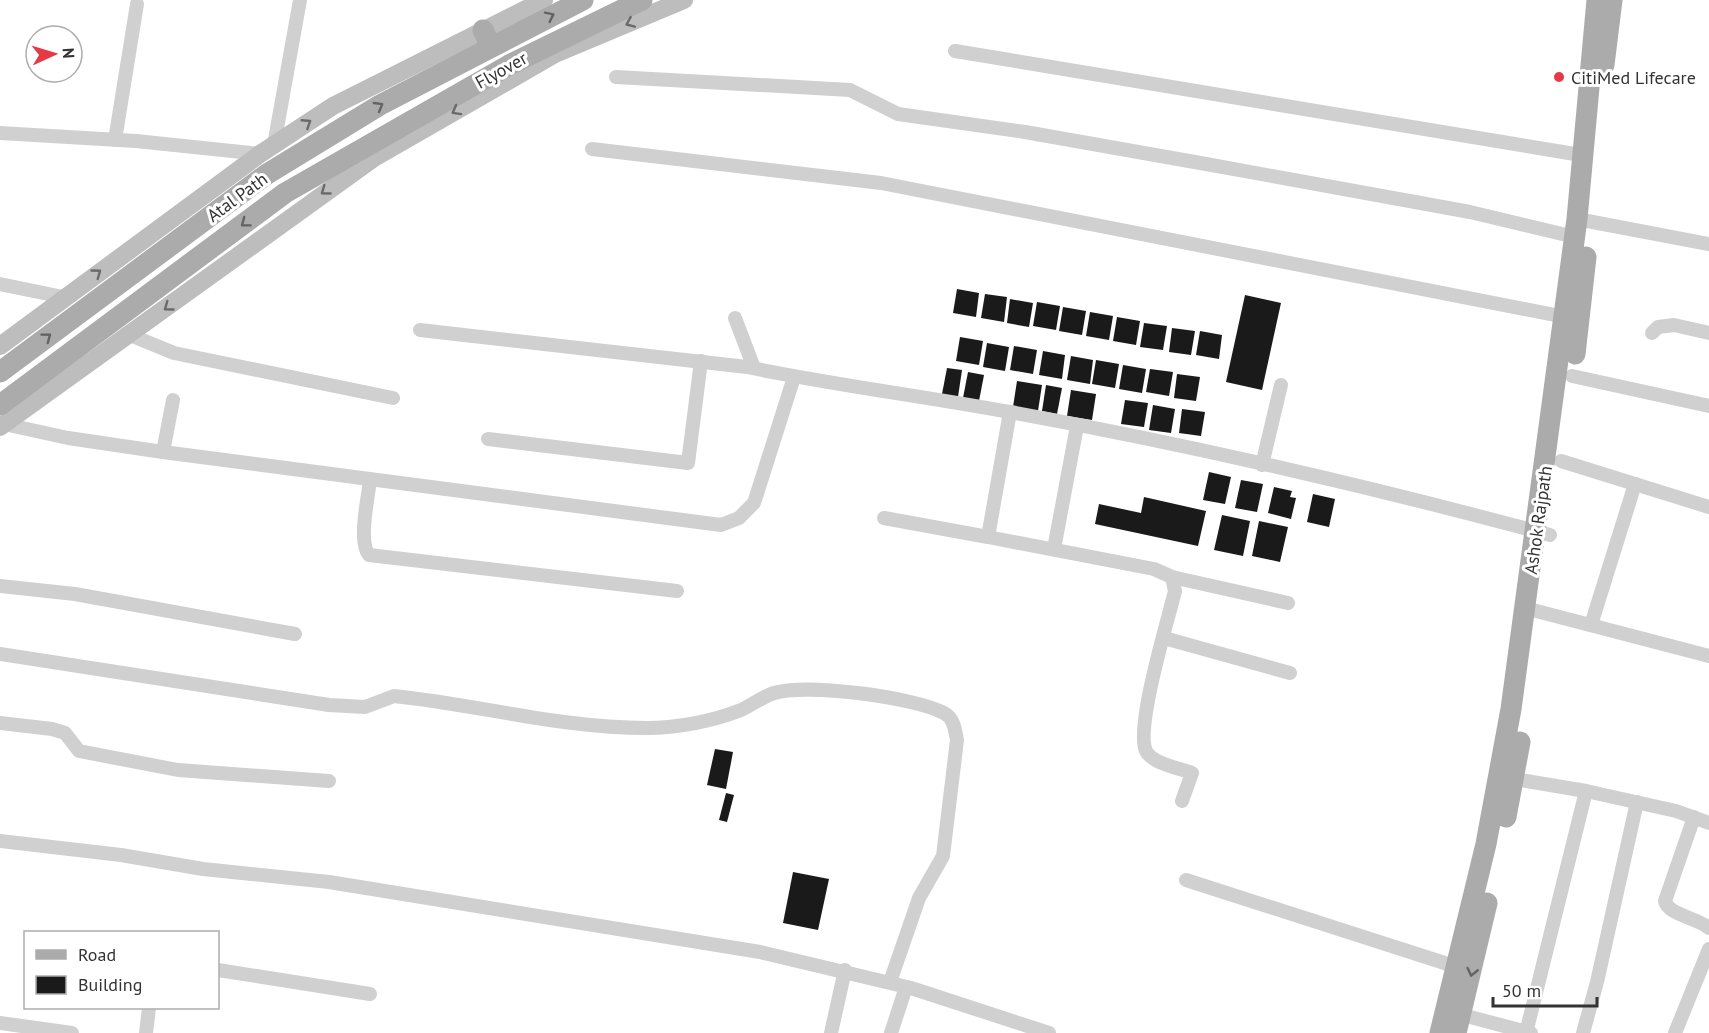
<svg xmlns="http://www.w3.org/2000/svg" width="1709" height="1033" font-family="'PT Sans',sans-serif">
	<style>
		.building { fill: #1a1a1a }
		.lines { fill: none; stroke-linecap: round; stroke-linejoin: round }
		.street { stroke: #d0d0d0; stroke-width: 14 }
		.secondary { stroke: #bdbdbd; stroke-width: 18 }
		.primary { stroke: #ababab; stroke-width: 21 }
		.oneway { stroke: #636363 }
		.oneway2 { stroke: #6a6a6a }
		.poi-dot { fill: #e63946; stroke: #fff; stroke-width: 2 }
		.labels { text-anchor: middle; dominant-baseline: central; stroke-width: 6; stroke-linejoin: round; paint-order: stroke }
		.street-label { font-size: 18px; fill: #333; stroke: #fff }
		.poi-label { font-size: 18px; fill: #333; stroke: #fff; text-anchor: start }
	</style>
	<rect width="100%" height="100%" fill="#fff"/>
	<!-- building -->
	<g class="building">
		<path d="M957 289 979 293 976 317 953 313Z"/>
		<path d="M985 294 1007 297 1004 322 981 318Z"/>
		<path d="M1245 295 1281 303 1262 390 1226 382Z"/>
		<path d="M1010 299 1033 303 1029 327 1007 323Z"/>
		<path d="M1037 302 1060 306 1056 330 1033 326Z"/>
		<path d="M1063 307 1086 311 1082 335 1059 331Z"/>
		<path d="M1090 312 1113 316 1109 340 1086 336Z"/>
		<path d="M1117 317 1140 321 1136 345 1113 341Z"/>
		<path d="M1144 323 1167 326 1163 350 1140 347Z"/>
		<path d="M1172 328 1195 331 1191 355 1169 352Z"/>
		<path d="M1200 331 1222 335 1219 359 1196 355Z"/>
		<path d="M960 337 983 341 979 365 956 361Z"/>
		<path d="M987 343 1009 347 1005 371 983 367Z"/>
		<path d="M1014 346 1037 350 1033 374 1010 370Z"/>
		<path d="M1043 351 1065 355 1062 379 1039 375Z"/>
		<path d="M1071 356 1093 360 1090 384 1067 380Z"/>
		<path d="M1096 360 1119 364 1115 388 1092 384Z"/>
		<path d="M1123 365 1146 369 1142 393 1119 389Z"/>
		<path d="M947 368 962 370 958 397 942 394Z"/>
		<path d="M1150 369 1173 372 1169 396 1146 392Z"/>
		<path d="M968 372 984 375 979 401 963 398Z"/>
		<path d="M1177 374 1200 377 1196 401 1174 398Z"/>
		<path d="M1017 381 1042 385 1038 411 1013 407Z"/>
		<path d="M1046 385 1062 388 1057 414 1042 411Z"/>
		<path d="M1071 390 1096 394 1092 420 1067 416Z"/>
		<path d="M1125 400 1148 403 1144 427 1121 424Z"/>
		<path d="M1153 405 1175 409 1171 433 1149 430Z"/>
		<path d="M1182 409 1205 412 1201 436 1179 433Z"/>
		<path d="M1209 472 1231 477 1225 504 1203 500Z"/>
		<path d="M1241 480 1263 484 1257 512 1235 508Z"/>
		<path d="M1274 487 1292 491 1290 497 1296 498 1291 519 1268 513Z"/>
		<path d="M1313 494 1335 499 1329 527 1307 522Z"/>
		<path d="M1144 497 1206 511 1198 546 1095 524 1099 504 1141 513Z"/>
		<path d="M1222 515 1250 521 1243 556 1214 550Z"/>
		<path d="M1259 521 1288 527 1280 562 1252 556Z"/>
		<path d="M715 749 733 752 726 789 707 785Z"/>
		<path d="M726 793 734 795 727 822 719 820Z"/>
		<path d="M793 872 829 879 818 930 783 923Z"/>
	</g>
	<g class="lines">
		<!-- street -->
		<g class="street">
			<path d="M955 51 1581 155"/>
			<path d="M616 77 850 90 898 114 1025 132 1206 164 1470 212 1575 237"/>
			<path d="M0 133 136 141 260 154"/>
			<path d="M115 140 137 4"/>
			<path d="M274 145 300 0"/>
			<path d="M592 149 881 183 1565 317"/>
			<path d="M1577 219 1709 244"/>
			<path d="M0 284 63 297"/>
			<path d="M735 318 754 368"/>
			<path d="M420 330 747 367C834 385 923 396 1010 412 1192 445 1372 487 1550 535"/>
			<path d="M1652 333 1658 327 1674 325 1709 333"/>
			<path d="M130 335 174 353 393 398"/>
			<path d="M1572 376 1709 406"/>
			<path d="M1010 412 988 537 1154 569 1172 577 1175 591C1168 620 1135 728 1146 751 1153 764 1179 768 1192 773L1182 801"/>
			<path d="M4 424 68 438 163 452 721 525 739 518 754 503 794 377"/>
			<path d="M488 439 688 463 701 361"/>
			<path d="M163 452 173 400"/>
			<path d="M1561 461 1709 507"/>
			<path d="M1262 465 1281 385"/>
			<path d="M370 480C368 498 358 542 369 555L677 591"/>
			<path d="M884 518 988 537"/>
			<path d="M1054 549 1077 426"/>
			<path d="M1172 577 1288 603"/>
			<path d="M0 586 75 594 295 634"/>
			<path d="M1525 608 1709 656"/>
			<path d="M1591 625 1635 484"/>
			<path d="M1164 638 1290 673"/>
			<path d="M0 654 329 705 365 707 394 696C480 705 560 728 647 728 678 728 713 721 741 710 752 705 762 697 774 693 806 683 914 697 944 713 954 718 955 730 957 740L943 856 919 898 890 982"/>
			<path d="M0 723 52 729 65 733 79 751 178 770 329 781"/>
			<path d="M1508 778 1586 791 1526 1033"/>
			<path d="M1586 791 1676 811 1709 823"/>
			<path d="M1694 817 1665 901C1668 915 1698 918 1709 928"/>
			<path d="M0 841 121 855 203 869 329 882 760 952 911 988 1049 1033"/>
			<path d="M1186 880 1457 967"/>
			<path d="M218 970 370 994"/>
			<path d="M1455 1013 1531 1033"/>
			<path d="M0 1023 72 1033"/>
			<path d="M146 1033 149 1008"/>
			<path d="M831 1033 845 970"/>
			<path d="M891 1033 906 987"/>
			<path d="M1583 1033 1597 982 1637 802"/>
			<path d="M1675 1033 1709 949"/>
		</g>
		<!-- secondary -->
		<g class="secondary">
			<path d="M0 346 260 154 333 106 544 0"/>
			<path d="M0 427 374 158 555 54 684 0"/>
		</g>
		<!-- primary -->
		<g class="primary">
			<path d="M483 30 491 46"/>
			<path d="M1604 65 1612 0"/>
			<path d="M1575 354 1586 257"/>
			<path d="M0 372 267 174 380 105 583 0"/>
			<path d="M0 405 285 193 509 65 642 0"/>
			<path d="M1506 817 1520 742"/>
			<path d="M1440 1033 1486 844 1511 709 1577 219 1597 0"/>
			<path d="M1456 1033 1487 903"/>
		</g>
	</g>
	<!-- one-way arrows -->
	<defs><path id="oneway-chevron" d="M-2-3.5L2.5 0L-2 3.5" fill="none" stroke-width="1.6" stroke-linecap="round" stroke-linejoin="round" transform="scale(1.5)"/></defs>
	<g class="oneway">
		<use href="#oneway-chevron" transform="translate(550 16) rotate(-26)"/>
		<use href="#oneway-chevron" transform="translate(379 106) rotate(-30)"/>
		<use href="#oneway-chevron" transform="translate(245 223) rotate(143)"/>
		<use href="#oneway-chevron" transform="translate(47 337) rotate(-37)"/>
		<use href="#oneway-chevron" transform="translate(1472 972) rotate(103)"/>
	</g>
	<g class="oneway2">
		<use href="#oneway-chevron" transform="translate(630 23) rotate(157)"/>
		<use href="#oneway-chevron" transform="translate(456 111) rotate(151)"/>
		<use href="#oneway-chevron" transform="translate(307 123) rotate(-33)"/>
		<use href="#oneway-chevron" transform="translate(325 191) rotate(144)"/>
		<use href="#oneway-chevron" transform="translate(97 273) rotate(-36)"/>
		<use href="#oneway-chevron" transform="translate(168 307) rotate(144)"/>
	</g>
	<!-- markers -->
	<circle class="poi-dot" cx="1559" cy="77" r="6"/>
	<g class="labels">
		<!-- street labels -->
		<g class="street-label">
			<text transform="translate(501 70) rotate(-29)">Flyover</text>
			<text transform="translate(237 197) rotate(-36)">Atal Path</text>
			<text transform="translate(1538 520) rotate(-82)">Ashok Rajpath</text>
		</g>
		<!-- poi labels -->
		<g class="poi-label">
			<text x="1571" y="77">CitiMed Lifecare</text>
		</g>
	</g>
	<!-- legend -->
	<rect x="24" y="931" width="195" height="78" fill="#ffffff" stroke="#adadad" stroke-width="1.5"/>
	<rect x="36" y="950" width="30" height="9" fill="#ababab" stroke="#adadad" stroke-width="1.5"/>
	<text x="78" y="961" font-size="18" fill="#333333">Road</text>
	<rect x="36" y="976" width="30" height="18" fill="#1a1a1a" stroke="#adadad" stroke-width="1.5"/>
	<text x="78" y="991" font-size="18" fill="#333333">Building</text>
	<!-- north arrow -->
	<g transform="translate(54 54) rotate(86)"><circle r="28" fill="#ffffff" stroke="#adadad" stroke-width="1.5"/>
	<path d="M0-4.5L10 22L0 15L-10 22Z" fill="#e63946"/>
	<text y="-9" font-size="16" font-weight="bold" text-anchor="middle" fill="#333333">N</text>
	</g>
	<!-- scale -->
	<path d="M1493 997v9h104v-9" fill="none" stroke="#333333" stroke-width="3"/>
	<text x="1502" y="997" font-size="18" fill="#333333" stroke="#ffffff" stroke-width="4.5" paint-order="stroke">50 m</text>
</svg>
